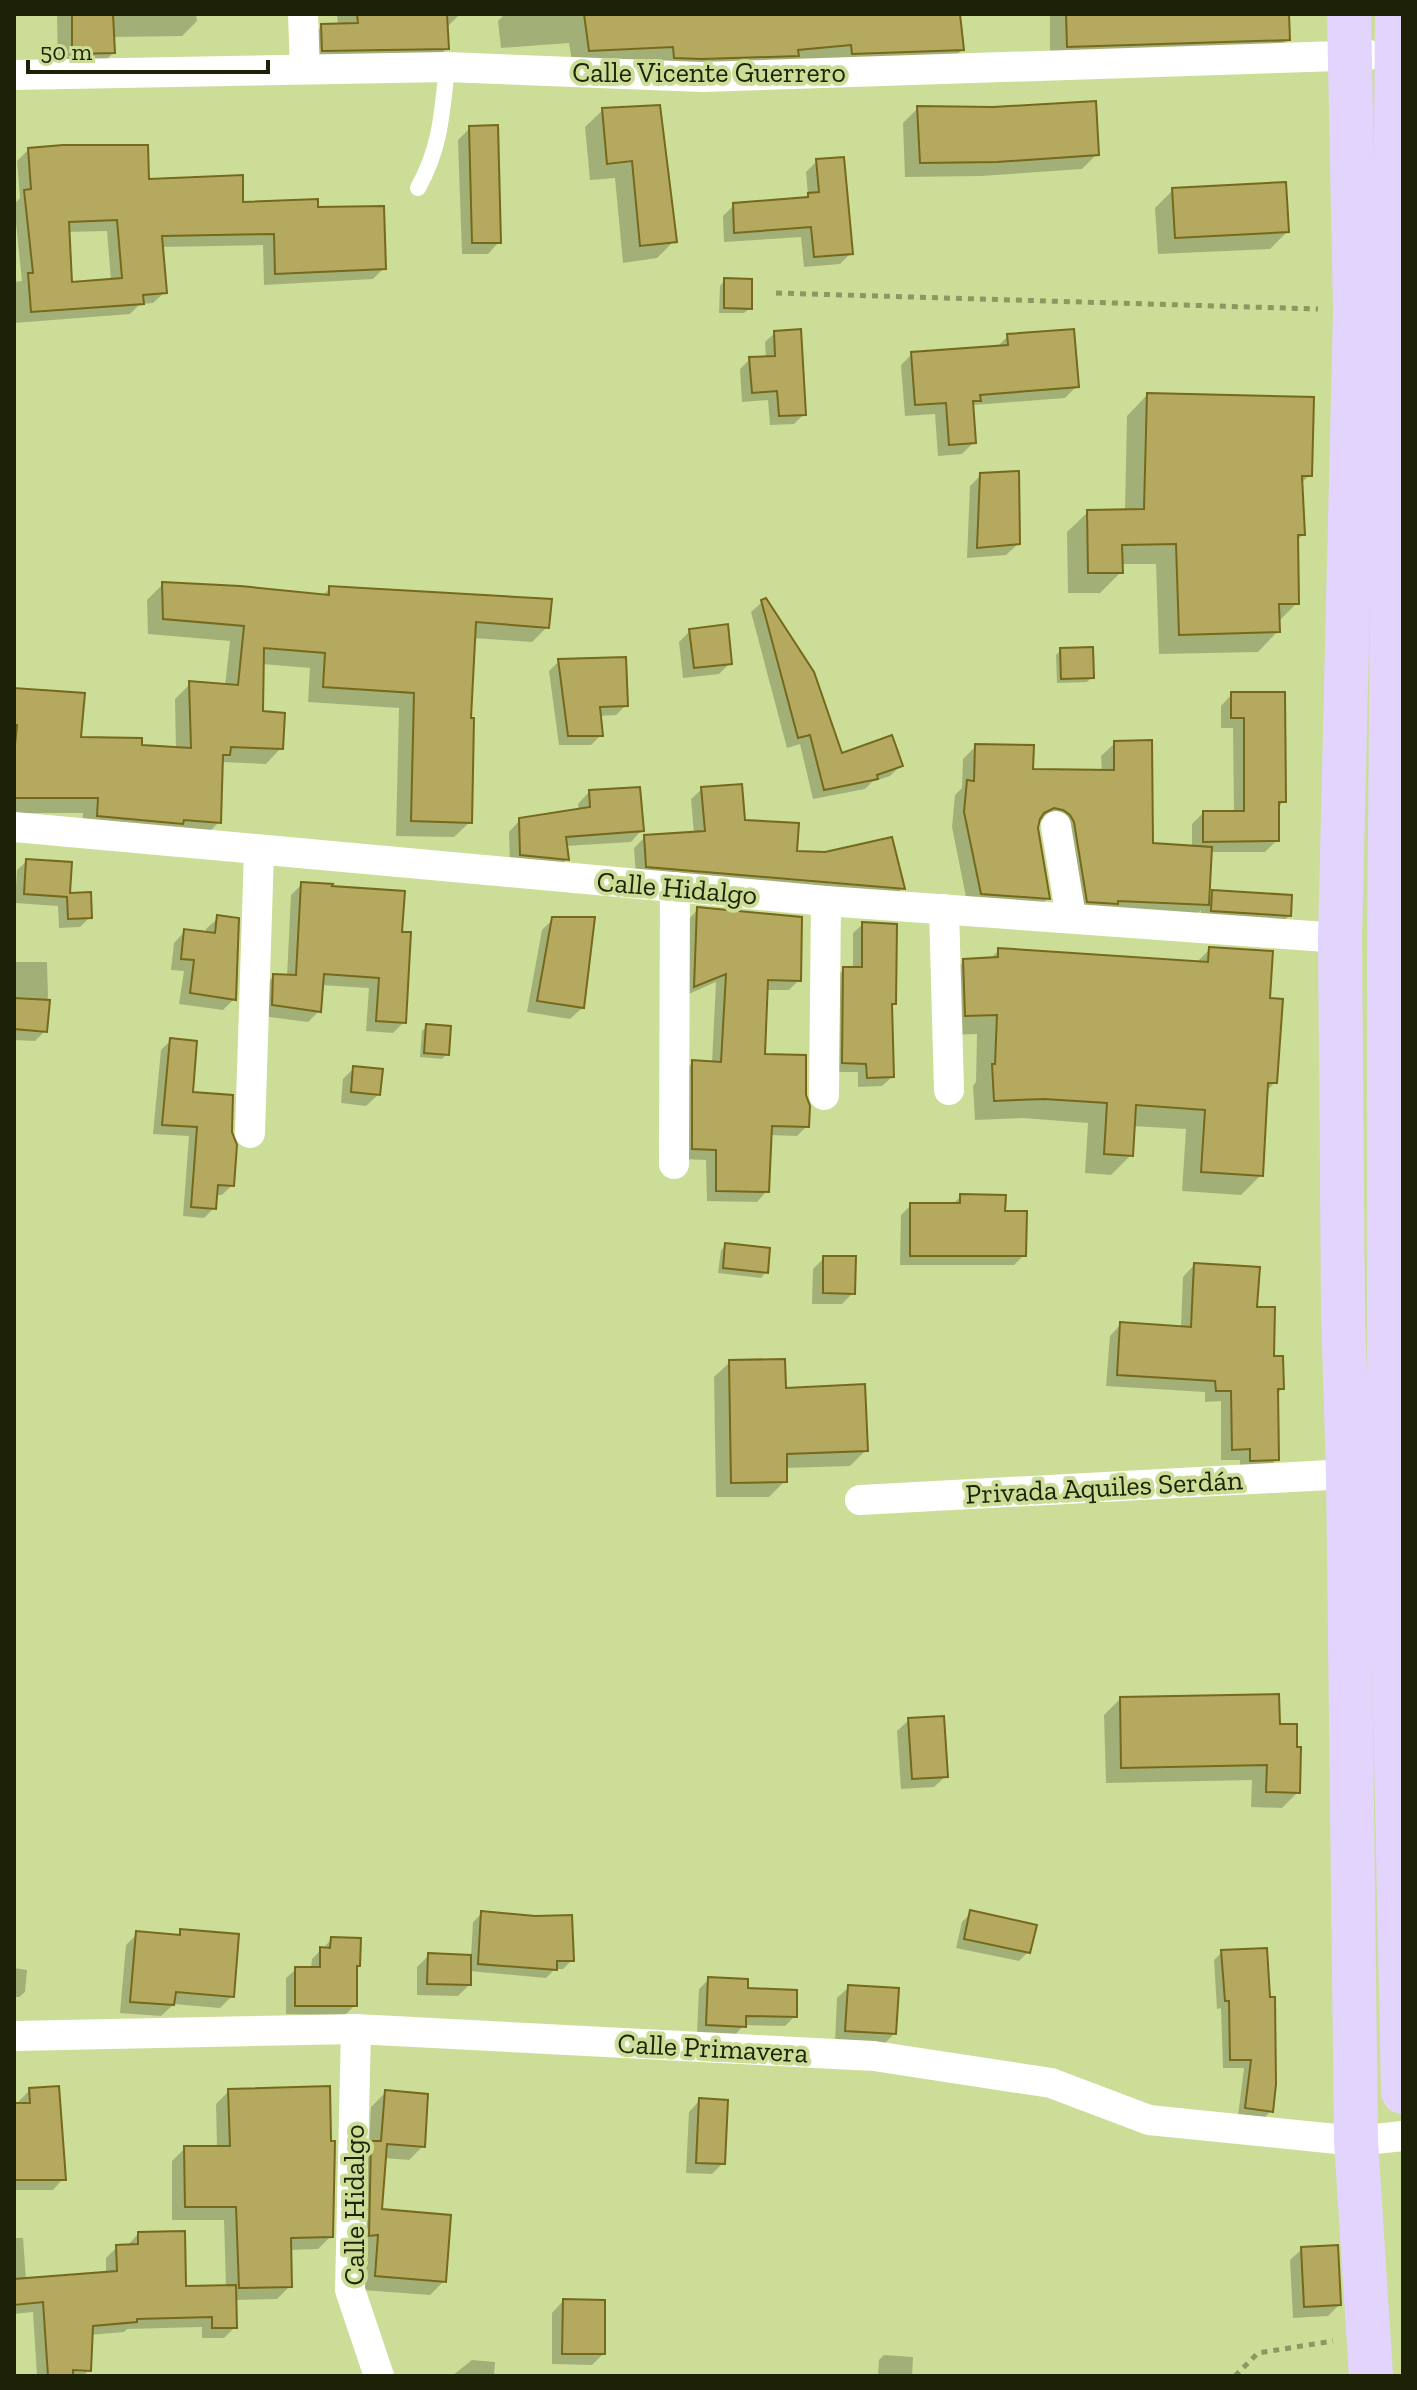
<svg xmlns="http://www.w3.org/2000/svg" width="1417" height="2390" font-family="'Zilla Slab',serif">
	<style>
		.shadow { fill: #0003; fill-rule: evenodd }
		.building { fill: #b5a960; stroke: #75691c; stroke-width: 2; fill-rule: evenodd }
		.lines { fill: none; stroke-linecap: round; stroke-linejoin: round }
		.path { stroke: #8b9861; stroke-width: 5; stroke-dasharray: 6 6; stroke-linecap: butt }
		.service { stroke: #fff; stroke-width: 16 }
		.minor { stroke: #fff; stroke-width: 30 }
		.primary { stroke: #e2d4fd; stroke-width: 44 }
		.labels { text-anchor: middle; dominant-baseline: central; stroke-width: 8; stroke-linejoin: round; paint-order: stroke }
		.street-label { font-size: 28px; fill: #1d2206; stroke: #cbdd96 }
	</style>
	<rect width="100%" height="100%" fill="#cbdd96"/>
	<!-- shadow -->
	<g class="shadow">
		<path d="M57 14H196L197 21 182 36 112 37 113 53 98 68H58Z"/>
		<path d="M337 14H459V15L446 28 447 48 428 68 303 70V46L322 26H338Z"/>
		<path d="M505 14H978L958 16 962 50 945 66 573 67 569 43 501 48 498 21Z"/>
		<path d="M1050 14H1287L1288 39 1271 56 1050 63Z"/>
		<path d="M658 107 674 241 657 258 623 263 615 178 590 180 585 127 603 110Z"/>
		<path d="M918 108 1097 154 1082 169 981 176 905 177 903 123Z"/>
		<path d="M470 128 499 242 488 254H462L458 140Z"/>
		<path d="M29 149 242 204 316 209 384 268 373 279 264 285 263 245 161 247 165 292 153 303 140 304 130 314 14 323V282L22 281 14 204 20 198 17 161ZM107 231 111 280 71 284 67 232Z"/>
		<path d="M817 161 851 253 840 264 804 267 801 237 724 242 723 216 734 205 804 200 808 195 806 172Z"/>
		<path d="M1173 190 1287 232 1270 249 1158 254 1155 208Z"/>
		<path d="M725 280 750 308 744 313H719L720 286Z"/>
		<path d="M775 333 804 414 794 424 770 425 768 400 742 402 740 369 750 359 766 358 765 342Z"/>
		<path d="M1008 336 1076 387 1065 398 974 405 971 408 973 443 962 454 938 456 935 414 905 416 901 365 912 354 996 348Z"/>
		<path d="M1147 395 1310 475 1300 484 1303 534 1296 542 1297 603 1278 622V631L1258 652 1159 654 1156 564H1121V572L1100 593H1068L1067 532 1088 512 1125 511 1127 416Z"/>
		<path d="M981 475 1018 544 1006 555 967 558 970 486Z"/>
		<path d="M163 584 322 596 330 588 547 627 532 642 473 638 469 720 470 822 454 837 396 836 399 708 308 702 310 668 262 664 261 713 281 748 266 764 221 762 219 822 203 838 82 831 83 813H14V690L78 739 176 749 175 699 190 684 225 686 230 641 148 634 147 600Z"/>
		<path d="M762 602 840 755 901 765 890 776 872 782 865 789 813 799 800 744 787 748 751 612Z"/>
		<path d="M690 631 730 663 719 674 683 678 679 642Z"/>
		<path d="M1061 650 1092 677 1087 682 1057 683 1056 655Z"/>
		<path d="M559 661 626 705 616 715 599 716 601 735 591 745H559L549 671Z"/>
		<path d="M1232 694H1283L1284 801 1277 809V840L1265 852H1210L1208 898 1213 892 1289 916 1277 927 1200 921 1201 910 1194 918 1074 914 1050 822 1039 820 1036 828 1048 898 1035 911 968 907 952 827 955 795 962 788 963 759 976 746 1031 771 1102 772 1101 756 1115 743 1151 845 1192 848V824L1203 813H1234L1233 728H1221V706Z"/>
		<path d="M702 789 743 822 795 853 903 888 892 898 636 876 634 848 645 837 694 834 691 799Z"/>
		<path d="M589 792 642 830 631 842 566 846 567 859 556 870 510 866 509 832 520 820 579 811 578 804Z"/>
		<path d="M27 861 68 895 90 917 80 927 59 928 58 906 15 903 17 870Z"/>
		<path d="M302 884 400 934 404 1022 393 1033 366 1031 369 988 321 985 319 1011 308 1022 262 1016 263 987 274 976 287 977 291 895Z"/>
		<path d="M698 909 799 980 789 990H766L763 1056 807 1126 797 1136 770 1135 767 1191 757 1202 707 1201 706 1160 683 1159V1072L693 1062 712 1063 716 982 684 996 688 920Z"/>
		<path d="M218 918 234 999 223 1010 179 1004 184 971 171 970 174 943 185 931 206 934V929Z"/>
		<path d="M553 919 582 1008 570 1019 527 1012 542 930Z"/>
		<path d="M863 924 894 1003 890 1007 892 1077 882 1086 858 1087V1072H834L835 978 844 969H853V933Z"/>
		<path d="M1210 949 1268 1000 1275 1082 1266 1092 1261 1175 1241 1195 1182 1191 1186 1129 1133 1126 1131 1155 1111 1175 1085 1173 1088 1123 1023 1118 975 1120 973 1086 976 1082 977 1034 946 1035 944 981 964 961 989 960 999 950 1195 964Z"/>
		<path d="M14 962H47L48 995 45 1031 35 1041 14 1040Z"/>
		<path d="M427 1026 447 1054 442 1059 420 1057 422 1031Z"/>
		<path d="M171 1040 190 1094 232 1185 222 1195H215L214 1208 204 1218 183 1216 189 1136 153 1134 161 1050Z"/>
		<path d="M354 1068 378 1095 366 1106 341 1103 343 1079Z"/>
		<path d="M961 1196 1024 1255 1014 1265H900L901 1215 911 1205H952Z"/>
		<path d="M726 1245 766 1272 761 1278 718 1273 721 1250Z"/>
		<path d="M824 1258 853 1293 842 1304H812L813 1269Z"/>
		<path d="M1194 1265 1272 1358 1282 1389 1276 1395 1277 1459 1265 1470 1240 1472V1460H1221V1401L1205 1402V1392L1106 1386 1110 1336 1121 1324 1181 1328 1183 1277Z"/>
		<path d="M730 1362 784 1390 866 1450 850 1466 785 1468V1481L769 1497H716L714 1377Z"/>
		<path d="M1120 1699 1278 1726 1298 1792 1282 1808 1251 1807 1252 1780 1106 1783 1104 1715Z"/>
		<path d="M909 1720 946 1776 934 1787 901 1789 897 1731Z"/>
		<path d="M482 1913 572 1960 563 1969H555L546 1978 469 1971V1985L458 1996 417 1995V1967L429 1955 471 1957 473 1922Z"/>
		<path d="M971 1913 1028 1952 1019 1961 956 1948 962 1922Z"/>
		<path d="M181 1931 232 1996 220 2008 174 2004 161 2016 120 2013 126 1945 137 1934 175 1937Z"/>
		<path d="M332 1939 358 1966 355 1968V2005L345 2015 286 2014V1978L296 1969H311L312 1959Z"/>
		<path d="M1222 1952 1271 2111 1263 2119 1238 2116 1244 2068H1223L1221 2008 1217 2009 1214 1960Z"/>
		<path d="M14 1968 27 1970 25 1992 19 1997H14Z"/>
		<path d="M709 1979 746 1990 795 2016 785 2026 744 2025 734 2036 697 2034 699 1989Z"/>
		<path d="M849 1987 895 2033 883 2045 835 2042 837 1998Z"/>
		<path d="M30 2090 63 2179 53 2190H14V2105H20L19 2101Z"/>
		<path d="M229 2091 331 2236 318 2249 289 2250 290 2286 277 2299 234 2300 235 2327 224 2338H202V2327L127 2329 124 2332 90 2335 89 2370 83 2376H37L33 2312 14 2314V2238H23L26 2280 106 2274V2258L117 2247 128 2245 138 2234 184 2288 226 2287 224 2220H172V2161L185 2148H217L216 2104Z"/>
		<path d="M385 2093 423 2146 409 2160 384 2158 380 2211 444 2281 430 2295 362 2290 358 2157 369 2147 371 2107Z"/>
		<path d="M700 2100 723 2163 712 2174 686 2173 689 2112Z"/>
		<path d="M1302 2249 1339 2305 1328 2316 1293 2318 1290 2260Z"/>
		<path d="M563 2301 603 2354 592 2365 552 2364V2313Z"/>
		<path d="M884 2355 913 2357 912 2376H878L879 2360Z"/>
		<path d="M472 2360 495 2362 494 2376H452Z"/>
	</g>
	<!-- building -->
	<g class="building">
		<path d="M72 14H113L115 53 72 54Z"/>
		<path d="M357 14H447L449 49 322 51 321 24 358 23Z"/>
		<path d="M584 14H960L964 50 852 54 851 45 798 50 799 56 702 59 674 58 673 47 589 51Z"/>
		<path d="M1066 14H1289L1290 40 1067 47Z"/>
		<path d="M1096 101 1099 155 997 162 920 163 917 106 993 107Z"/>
		<path d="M660 105 677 242 640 246 632 161 607 164 602 108Z"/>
		<path d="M498 125 501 243H472L469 126Z"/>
		<path d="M63 145H148L149 179 243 175V202L318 199V207L384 206 386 269 275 274 274 234 162 236 167 293 143 295 144 304 31 312 28 273H33L24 190 31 189 28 148ZM117 220 122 278 72 282 69 222Z"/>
		<path d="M844 157 853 254 814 257 811 227 734 233 733 203 808 197V193L819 192 816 159Z"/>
		<path d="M1286 182 1289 232 1175 238 1172 188Z"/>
		<path d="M724 278 752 279V309L724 308Z"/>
		<path d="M801 329 806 415 779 416 777 391 752 393 749 357 775 356 774 331Z"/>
		<path d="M1074 329 1079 387 980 395 981 401H973L976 443 949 445 946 403 915 405 911 352 1008 345 1007 334Z"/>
		<path d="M1147 393 1314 397 1312 476H1302L1305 535H1298L1299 604H1279L1280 632 1179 635 1176 544 1122 545 1123 573H1088L1087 510 1144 509Z"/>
		<path d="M1019 471 1020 544 977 548 980 473Z"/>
		<path d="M162 582 240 586 329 595V586L552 599 549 628 476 622 471 718H474L472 823 411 821 414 693 323 687 325 653 264 648 263 711 285 713 283 749 231 747 230 755H223L221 823 184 820 183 824 97 816 98 798H14V755L17 725H14V688L85 693 81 737 142 738V745L191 748 189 681 238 685 244 626 163 619Z"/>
		<path d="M766 598 814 672 842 753 892 735 903 766 877 775 878 779 824 790 810 735 798 738 761 600Z"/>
		<path d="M728 624 732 664 694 668 689 629Z"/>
		<path d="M1093 647 1094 678 1061 679 1060 648Z"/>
		<path d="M626 657 628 706 600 707 603 736H568L558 659Z"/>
		<path d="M1231 692H1285L1286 802H1279V841L1203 842V811H1244V718H1231Z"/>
		<path d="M1152 740 1153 843 1212 847 1209 905 1118 901V904L1087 902 1074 822 1070 815 1063 810 1054 808 1044 813 1040 819 1038 828 1050 899 981 894 964 812 967 780 974 781 975 744 1034 745 1033 769 1114 770V741Z"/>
		<path d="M742 784 745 820 799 823 797 851 825 852 892 837 905 889 646 867 644 835 705 831 701 787Z"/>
		<path d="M640 787 644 831 566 837 569 860 520 855 519 818 590 807 589 790Z"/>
		<path d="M26 859 72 862 70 893 91 892 92 918 68 919 67 897 24 894Z"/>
		<path d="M301 882 333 884 332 886 405 891 402 932H411L406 1023 376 1021 379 978 324 974 321 1012 272 1005 273 974 296 975Z"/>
		<path d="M1212 890 1292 895 1291 916 1211 911Z"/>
		<path d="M697 907 802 917 801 981 768 980 765 1054 806 1055V1095L810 1106 809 1127 772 1126 769 1192 716 1191V1150L692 1149V1060L721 1062 726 974 694 987Z"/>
		<path d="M217 915 239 918 236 1000 190 993 194 960 181 959 184 929 215 933Z"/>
		<path d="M552 917H595L584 1008 537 1001Z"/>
		<path d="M862 922 897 924 896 1004H892L894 1077 867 1078 866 1064 842 1063 843 967H862Z"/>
		<path d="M1209 947 1273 951 1270 998 1283 999 1277 1083H1268L1263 1176 1201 1172 1205 1110 1136 1105 1133 1156 1104 1154 1107 1103 1044 1099 994 1101 992 1064H995L997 1015 965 1016 963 959 998 957V948L1208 962Z"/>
		<path d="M14 998 50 1000 47 1032 14 1029Z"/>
		<path d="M426 1024 451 1026 449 1055 424 1053Z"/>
		<path d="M170 1038 197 1041 193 1092 233 1095 232 1132 237 1145 234 1186 218 1185 216 1209 191 1207 197 1127 162 1125Z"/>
		<path d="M353 1066 383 1069 380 1095 351 1092Z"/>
		<path d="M960 1194 1006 1195 1005 1211H1027L1026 1256H910V1203H960Z"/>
		<path d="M725 1243 770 1248 768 1273 723 1268Z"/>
		<path d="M823 1256H856L855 1294 823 1293Z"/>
		<path d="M1194 1263 1260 1267 1257 1307H1275L1274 1356H1283L1284 1389H1278L1279 1460 1250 1461V1449L1232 1450 1231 1391H1216L1215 1381 1117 1375 1120 1322 1191 1327Z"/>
		<path d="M785 1359 786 1388 865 1384 868 1451 787 1454V1482L731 1483 729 1360Z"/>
		<path d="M1279 1694 1280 1724H1297V1747H1301L1300 1793 1266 1792 1267 1765 1121 1768 1120 1697Z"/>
		<path d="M944 1716 948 1777 912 1779 908 1718Z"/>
		<path d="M970 1910 1037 1925 1030 1953 964 1939Z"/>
		<path d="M481 1911 535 1916 572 1915 574 1961H557V1970L478 1964Z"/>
		<path d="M180 1929 239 1934 234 1997 176 1992 174 2005 130 2002 136 1931 180 1935Z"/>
		<path d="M331 1937 361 1938 360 1966H357V2006H295V1967H320V1947L330 1948Z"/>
		<path d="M1267 1948 1270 1997H1275L1276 2084 1273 2112 1245 2108 1251 2060H1230L1229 2001H1225L1221 1950Z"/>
		<path d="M428 1953 471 1955V1985L427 1984Z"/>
		<path d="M708 1977 748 1979V1988L797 1990V2017L746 2016V2027L706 2025Z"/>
		<path d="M848 1985 899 1988 896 2034 845 2031Z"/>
		<path d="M59 2086 66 2180H14V2103H30L29 2088Z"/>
		<path d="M330 2086 331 2141H335L333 2237 291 2238 292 2287 239 2288 236 2207H185L184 2146H230L228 2089Z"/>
		<path d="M385 2090 428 2094 425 2147 387 2144 382 2209 451 2215 446 2282 375 2276 378 2235 369 2236 371 2141H381Z"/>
		<path d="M699 2098 728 2100 725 2164 696 2163Z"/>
		<path d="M185 2231 186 2286 236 2285 237 2328H212V2317L137 2319V2322L93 2326 91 2371 73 2370V2376H48L43 2302 14 2305V2279L117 2271 116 2245 138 2244V2232Z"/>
		<path d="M1338 2245 1341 2305 1304 2307 1301 2247Z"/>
		<path d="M563 2299 605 2300V2354H562Z"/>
	</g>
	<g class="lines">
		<!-- path -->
		<g class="path">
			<path d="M776 293 1318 309"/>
			<path d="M1235 2376 1258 2353 1333 2341"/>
		</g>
		<!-- service -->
		<path class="service" d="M418 188C441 147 442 112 447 67"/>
		<!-- minor -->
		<g class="minor">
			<path d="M303 14 305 69"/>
			<path d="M14 75 447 67 702 77 1369 55"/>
			<path d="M1056 826 1071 917"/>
			<path d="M14 827 826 901 1340 938"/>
			<path d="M944 909 949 1090"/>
			<path d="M824 1095 826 901"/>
			<path d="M250 1133 259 851"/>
			<path d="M674 1164 675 887"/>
			<path d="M860 1500 1348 1474"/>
			<path d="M356 2029 350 2290 379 2376"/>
			<path d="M14 2036 356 2029 874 2056 1051 2083 1149 2120 1356 2141 1403 2136"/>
		</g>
		<!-- primary -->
		<g class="primary">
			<path d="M1349 14 1355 310 1340 938 1343 1313 1348 1474 1356 2141 1371 2376"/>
			<path d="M1397 14 1389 946V1423L1403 2092"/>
		</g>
	</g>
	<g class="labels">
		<!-- street labels -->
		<g class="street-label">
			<text x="709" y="72">Calle Vicente Guerrero</text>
			<text transform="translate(677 888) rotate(5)">Calle Hidalgo</text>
			<text transform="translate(1104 1487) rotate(-3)">Privada Aquiles Serdán</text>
			<text transform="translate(713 2048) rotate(3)">Calle Primavera</text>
			<text transform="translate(354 2205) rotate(-90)">Calle Hidalgo</text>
		</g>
	</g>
	<!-- border -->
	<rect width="1417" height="2390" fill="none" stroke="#1d2206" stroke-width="32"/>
	<!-- scale -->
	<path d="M28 60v12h240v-12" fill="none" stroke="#1d2206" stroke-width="4"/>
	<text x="40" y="60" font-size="24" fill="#1d2206" stroke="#cbdd96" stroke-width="6" paint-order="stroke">50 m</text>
</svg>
